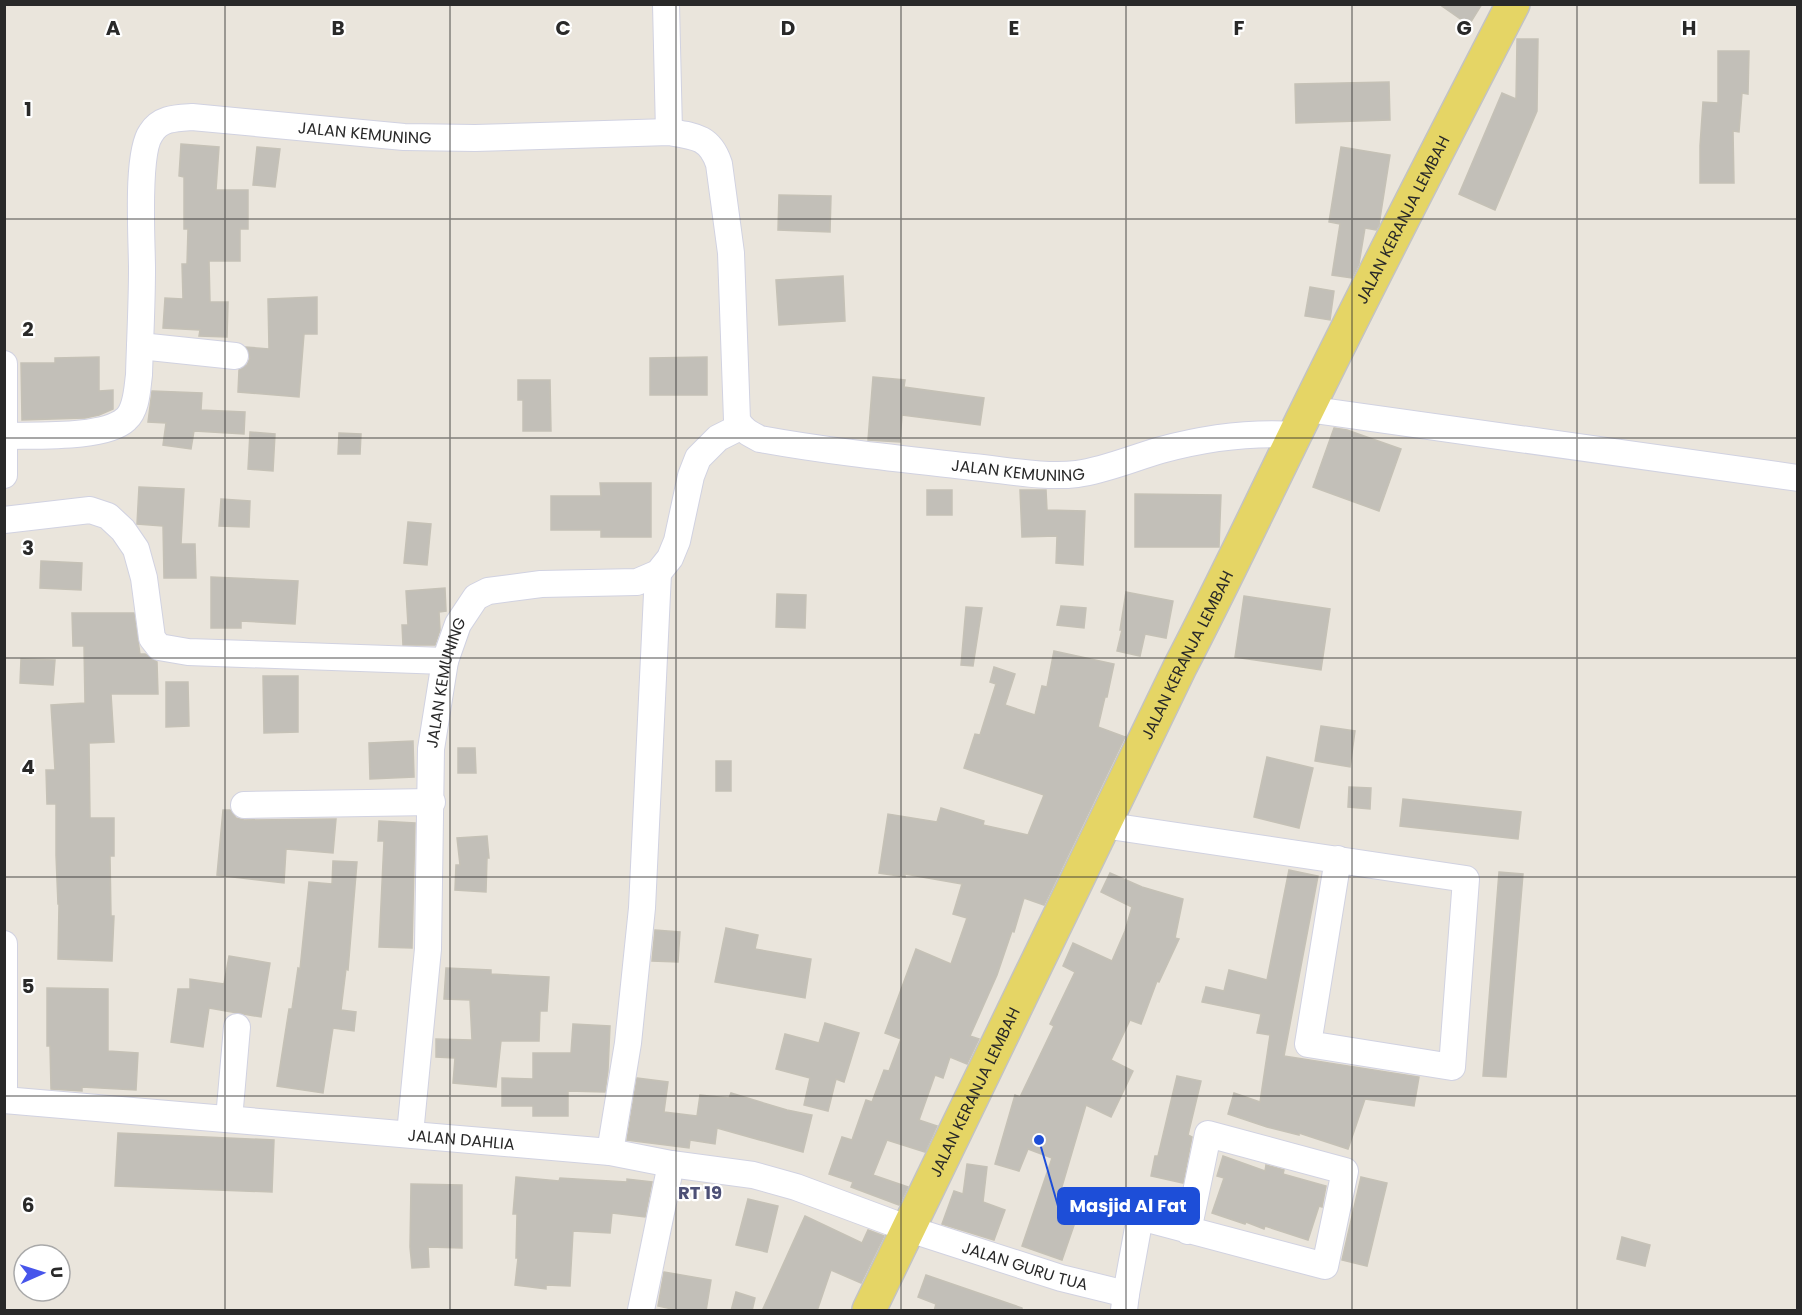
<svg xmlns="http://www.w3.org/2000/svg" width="1802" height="1315" font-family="Poppins,sans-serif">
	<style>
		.building { fill: #c2bfb8; stroke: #c5c1b6; stroke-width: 1.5 }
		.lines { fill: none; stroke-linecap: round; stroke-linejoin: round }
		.minor-casing { stroke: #d1d2e1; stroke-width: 28 }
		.major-casing { stroke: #c3c3c3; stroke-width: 36 }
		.minor { stroke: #fff; stroke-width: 26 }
		.major { stroke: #e5d565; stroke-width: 33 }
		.grid { fill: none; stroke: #292929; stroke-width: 1.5; stroke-opacity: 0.55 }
		.labels { text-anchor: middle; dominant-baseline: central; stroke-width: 4.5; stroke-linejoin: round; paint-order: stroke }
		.street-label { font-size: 16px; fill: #292929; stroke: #fff }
		.neighbourhood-label { font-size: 18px; font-weight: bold; fill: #4d5076; stroke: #fff }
		.grid-label { font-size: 20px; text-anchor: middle; font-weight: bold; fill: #292929; stroke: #fff; stroke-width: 4.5; stroke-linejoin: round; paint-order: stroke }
		.leader { fill: none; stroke: #1d4ed8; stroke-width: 2 }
		.callout-dot { fill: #1d4ed8; stroke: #fff; stroke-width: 2 }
		.callout { fill: #1d4ed8; stroke: #1d4ed8; stroke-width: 2 }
		.callout-label { font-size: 18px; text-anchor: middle; font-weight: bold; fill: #fff }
	</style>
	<rect width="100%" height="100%" fill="#eae5dc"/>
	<!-- building -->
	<g class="building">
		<path d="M1439 4H1482L1469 25Z"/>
		<path d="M1517 39H1538L1537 111 1495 210 1459 194 1502 93 1516 99Z"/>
		<path d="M1718 51H1749L1748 94 1742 93 1739 132 1733 131 1734 183H1700V146L1703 102 1718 103Z"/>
		<path d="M1389 82 1390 120 1296 123 1295 84Z"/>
		<path d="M181 144 219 147 216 190H248V229H240V261H209L210 302H228L227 337 199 336 200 330 163 328 165 298 183 299 182 264H187L188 229H184V177L179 176Z"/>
		<path d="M257 147 280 149 275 187 253 185Z"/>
		<path d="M1341 147 1390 155 1379 225 1376 230 1365 228 1359 264 1352 278 1332 275 1340 224 1329 222Z"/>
		<path d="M779 195 831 196 830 232 778 230Z"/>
		<path d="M843 276 845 321 779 325 776 280Z"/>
		<path d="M1310 287 1334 291 1330 320 1305 316Z"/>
		<path d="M317 297V334H304L299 397 238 392 239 370 247 365 250 358 246 347 269 349 268 299Z"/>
		<path d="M99 357V391L113 390V409L99 415 85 418 22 420 21 363H55V358Z"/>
		<path d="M707 357V395H650V358Z"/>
		<path d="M873 377 905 380 904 387 984 398 980 425 902 415 900 442 868 440Z"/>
		<path d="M518 380H550L551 431H523V400H518Z"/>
		<path d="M152 391 202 393 201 410 245 412 244 434 194 431 191 449 163 445 166 423 148 422Z"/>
		<path d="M1334 428 1347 430 1401 449 1379 511 1313 487Z"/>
		<path d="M250 432 275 434 273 471 248 469Z"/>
		<path d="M339 433 361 434 360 454H338Z"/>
		<path d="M600 483H651V537H601V530H551V496H601Z"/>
		<path d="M139 487 184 489 181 544H195L196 578H164L163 526 137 524Z"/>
		<rect x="927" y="490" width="25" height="25"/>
		<path d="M1020 490H1046L1047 510 1085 511 1083 565 1056 563 1057 536 1022 537Z"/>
		<path d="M1135 494 1221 495 1219 547H1135Z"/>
		<path d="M221 499 250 501 249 527 219 526Z"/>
		<path d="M408 522 431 524 427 565 404 563Z"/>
		<path d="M41 561 82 563 81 590 40 588Z"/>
		<path d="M211 577 298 581 295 624 241 621V628H211Z"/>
		<path d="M445 588 446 611 439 612 440 630 435 645H403L402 625H408L406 591Z"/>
		<path d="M1126 592 1173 601 1166 638 1145 634 1140 656 1117 651 1122 630H1120Z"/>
		<path d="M777 594 806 595 805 628 776 627Z"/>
		<path d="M1244 596 1330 609 1321 670 1235 657Z"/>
		<path d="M1061 606 1086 608 1084 628 1057 625Z"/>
		<path d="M966 607 982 608 973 666 961 665Z"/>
		<path d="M72 613H134L140 654H145L157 662 158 694H111L114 742 89 743 90 818H114V856H110L111 916H114L112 961 58 959 59 904H58L56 855V804H47L46 770H55L51 705 85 703 84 646H73Z"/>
		<path d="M1054 651 1114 664 1107 697H1105L1098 727 1125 737 1044 905 1024 898 1014 932 1012 931 997 975 970 1036 979 1039 967 1064 950 1057 943 1078 935 1075 919 1120 937 1126 925 1152 887 1140 873 1175 908 1187 899 1205 851 1187 853 1182 829 1174 842 1137 852 1140 866 1100 872 1102 884 1070 889 1071 901 1039 885 1033 916 949 951 964 967 918 953 914 962 884 905 874V877L879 873 888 814 937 822 941 808 984 821 983 825 1028 835 1044 795 964 768 975 734 980 735 996 684 990 682 994 667 1015 674 1005 705 1035 715 1042 686 1047 687Z"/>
		<path d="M21 659 55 660 53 685 20 683Z"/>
		<path d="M263 676H298V732L264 733Z"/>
		<path d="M166 682H188L189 726 166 727Z"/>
		<path d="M1321 726 1355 731 1350 767 1315 761Z"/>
		<path d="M413 741 414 777 370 779 369 743Z"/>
		<path d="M458 748H475L476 773H458Z"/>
		<path d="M1267 757 1313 768 1299 828 1254 817Z"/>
		<rect x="716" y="761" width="15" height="30"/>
		<path d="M1349 787 1371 788 1370 809 1348 807Z"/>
		<path d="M1403 799 1521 812 1518 839 1400 826Z"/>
		<path d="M223 810H230L236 818 244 820 336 819 333 853 286 849 284 883 217 875Z"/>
		<path d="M379 821 415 823 412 948 379 947 384 841H378Z"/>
		<path d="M487 836 489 858H487L486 892 455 890 456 865H460L457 838Z"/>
		<path d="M333 861 357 862 348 970 346 969 341 1010 356 1012 354 1031 333 1028 323 1093 277 1086 289 1009H292L298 968 300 969 309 882 332 884Z"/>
		<path d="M1289 870 1318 876 1284 1056 1419 1077 1414 1106 1365 1099 1348 1149 1299 1133V1135L1267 1127 1228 1114 1234 1093 1260 1102 1270 1035 1257 1033 1261 1014 1202 1002 1206 987 1224 991 1229 970 1267 980Z"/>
		<path d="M1499 872 1523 874 1506 1077 1483 1076Z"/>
		<path d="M1110 873 1142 887 1183 899 1175 938 1179 939 1159 982 1157 981 1141 1024 1130 1020 1111 1060 1133 1071 1111 1117 1086 1105 1058 1200 1080 1208 1062 1260 1022 1246 1052 1158 1028 1149 1019 1171 995 1164 1015 1095 1020 1097 1054 1026 1050 1024 1075 972 1063 966 1073 943 1112 961 1125 931 1132 907 1101 892Z"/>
		<path d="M726 928 758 935 755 949 811 959 805 998 715 982Z"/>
		<path d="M655 930 680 932 678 962 652 961Z"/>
		<path d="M229 956 270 963 261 1017 209 1008 203 1047 171 1042 178 989H190V979L224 984Z"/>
		<path d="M446 968 491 970V974L549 977 547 1011H540L539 1041H501L496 1087 453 1083 455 1058 436 1057V1039L472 1040 470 1000 444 999Z"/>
		<path d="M47 988 108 989V1051L138 1053 136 1090 82 1087V1091L51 1089 50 1046H47Z"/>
		<path d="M825 1023 859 1033 844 1082 836 1079 828 1111 804 1105 810 1078 776 1069 785 1034 819 1043Z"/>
		<path d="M573 1024 610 1026 608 1070 605 1092 568 1091V1116H533V1106H502V1078L533 1079V1053H571Z"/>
		<path d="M1177 1076 1201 1081 1188 1135 1192 1137 1183 1183 1151 1176 1155 1156H1158Z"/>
		<path d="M637 1078 668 1082 664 1112 697 1116 700 1095 729 1098 731 1093 787 1110 812 1115 803 1152 717 1128 715 1144 690 1140 689 1148 627 1140Z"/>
		<path d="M118 1133 274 1140 272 1192 115 1186Z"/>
		<path d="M1223 1156 1265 1171 1266 1165 1284 1170 1283 1174 1326 1186 1322 1207 1319 1206 1308 1240 1265 1226 1264 1229 1246 1222 1245 1224 1212 1213 1224 1178 1217 1176Z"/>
		<path d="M967 1164 987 1167 983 1202 1005 1210 994 1240 942 1224 954 1191 963 1194Z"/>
		<path d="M516 1177 559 1181 560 1178 627 1182V1179L652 1182 645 1217 612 1213 610 1233 573 1231 570 1286 546 1285V1289L515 1285 518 1258H516L517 1214H513Z"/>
		<path d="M1361 1177 1387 1183 1367 1266 1342 1260Z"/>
		<path d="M411 1184 462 1185V1248L428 1247 429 1267 412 1268 410 1247Z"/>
		<path d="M748 1199 778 1206 767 1252 736 1245Z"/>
		<path d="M805 1216 862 1243 868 1230 884 1236 861 1283 831 1270 817 1311H762Z"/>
		<path d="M1622 1237 1650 1245 1645 1266 1617 1259Z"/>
		<path d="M664 1272 711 1280 706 1311H681L658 1306Z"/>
		<path d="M926 1275 1022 1308V1311H934L936 1304 918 1297Z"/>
		<path d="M736 1292 755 1298 752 1311H731Z"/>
	</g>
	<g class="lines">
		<defs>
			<g id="minor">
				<path d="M666 4 669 132"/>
				<path d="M140 346 235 356"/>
				<path d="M4 364V475"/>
				<path d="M1307 409 1798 478"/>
				<path id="s1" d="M5 436C34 435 105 439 126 419 137 409 137 389 139 375 140 339 142 304 142 269 142 240 136 154 151 133 160 118 176 118 192 117L404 137 475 138 669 132C695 136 710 137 719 164L731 253 737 420C742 430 750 434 760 439 831 452 902 459 973 467 1006 470 1044 478 1077 474 1106 470 1133 458 1161 450 1205 438 1250 432 1296 435"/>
				<path d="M4 520 90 510 108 516 123 530 136 549 144 578 152 638 159 647 188 652 445 661"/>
				<path d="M244 805 432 802"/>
				<path d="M1103 825 1466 879 1452 1067 1308 1044 1338 859"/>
				<path d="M4 944V1087"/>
				<path id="s2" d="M4 1100 610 1152 671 1164 753 1175 796 1187 909 1229 1061 1278 1126 1294 1124 1310"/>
				<path d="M229 1119 237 1027"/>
				<path id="s3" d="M410 1134 428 949 431 749 445 661 458 624 476 597 488 591 541 584 637 582 658 573 670 558 677 541 691 476 698 458 718 438 740 427"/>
				<path d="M610 1152 628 1043 642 908 658 573"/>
				<path d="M1126 1294 1140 1217 1325 1266 1345 1171 1208 1134 1188 1231"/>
				<path d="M641 1310 671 1164"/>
			</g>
			<g id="major">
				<path id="s4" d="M869 1310 1180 667C1225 581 1266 493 1309 406 1375 271 1444 138 1513 4"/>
			</g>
		</defs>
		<!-- minor casing -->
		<use href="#minor" class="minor-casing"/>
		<!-- major casing -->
		<use href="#major" class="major-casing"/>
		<!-- minor -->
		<use href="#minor" class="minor"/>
		<!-- major -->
		<use href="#major" class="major"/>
	</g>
	<!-- grid -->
	<path class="grid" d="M225 4V1310M450 4V1310M676 4V1310M901 4V1310M1126 4V1310M1352 4V1310M1577 4V1310M4 219H1798M4 438H1798M4 658H1798M4 877H1798M4 1096H1798"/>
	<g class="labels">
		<!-- street labels -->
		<g class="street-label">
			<text stroke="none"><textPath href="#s1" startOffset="634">JALAN KEMUNING</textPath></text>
			<text stroke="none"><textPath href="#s4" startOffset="1214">JALAN KERANJA LEMBAH</textPath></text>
			<text stroke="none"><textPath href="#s1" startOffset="1550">JALAN KEMUNING</textPath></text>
			<text stroke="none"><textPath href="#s4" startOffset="728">JALAN KERANJA LEMBAH</textPath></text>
			<text stroke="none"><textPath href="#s3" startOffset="454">JALAN KEMUNING</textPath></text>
			<text stroke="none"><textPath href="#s4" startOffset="242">JALAN KERANJA LEMBAH</textPath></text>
			<text stroke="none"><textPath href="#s2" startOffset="459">JALAN DAHLIA</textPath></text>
			<text stroke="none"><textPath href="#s2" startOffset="1040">JALAN GURU TUA</textPath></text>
		</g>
		<!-- neighbourhood labels -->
		<g class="neighbourhood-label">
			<text x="700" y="1192">RT 19</text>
		</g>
	</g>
	<g class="grid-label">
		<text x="113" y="35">A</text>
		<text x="338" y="35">B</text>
		<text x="563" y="35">C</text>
		<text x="788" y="35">D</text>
		<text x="1014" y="35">E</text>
		<text x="1239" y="35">F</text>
		<text x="1464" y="35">G</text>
		<text x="1689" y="35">H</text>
		<text x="28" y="116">1</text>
		<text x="28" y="336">2</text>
		<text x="28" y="555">3</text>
		<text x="28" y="774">4</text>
		<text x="28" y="993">5</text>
		<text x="28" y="1212">6</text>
	</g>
	<!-- callouts -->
	<path class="leader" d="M1039 1140L1058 1206"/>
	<circle class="callout-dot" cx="1039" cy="1140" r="6"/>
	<rect class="callout" x="1058" y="1188" width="141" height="36" rx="6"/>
	<g class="callout-label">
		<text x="1128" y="1212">Masjid Al Fat</text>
	</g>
	<!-- border -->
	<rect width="1802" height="1315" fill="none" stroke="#292929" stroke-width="12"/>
	<!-- north arrow -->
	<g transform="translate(42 1273) rotate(87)"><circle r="28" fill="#ffffff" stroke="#a9a9a9" stroke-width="1.5"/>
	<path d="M0-4.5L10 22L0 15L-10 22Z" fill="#4755eb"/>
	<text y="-9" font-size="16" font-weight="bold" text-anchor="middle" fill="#292929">U</text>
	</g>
</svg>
